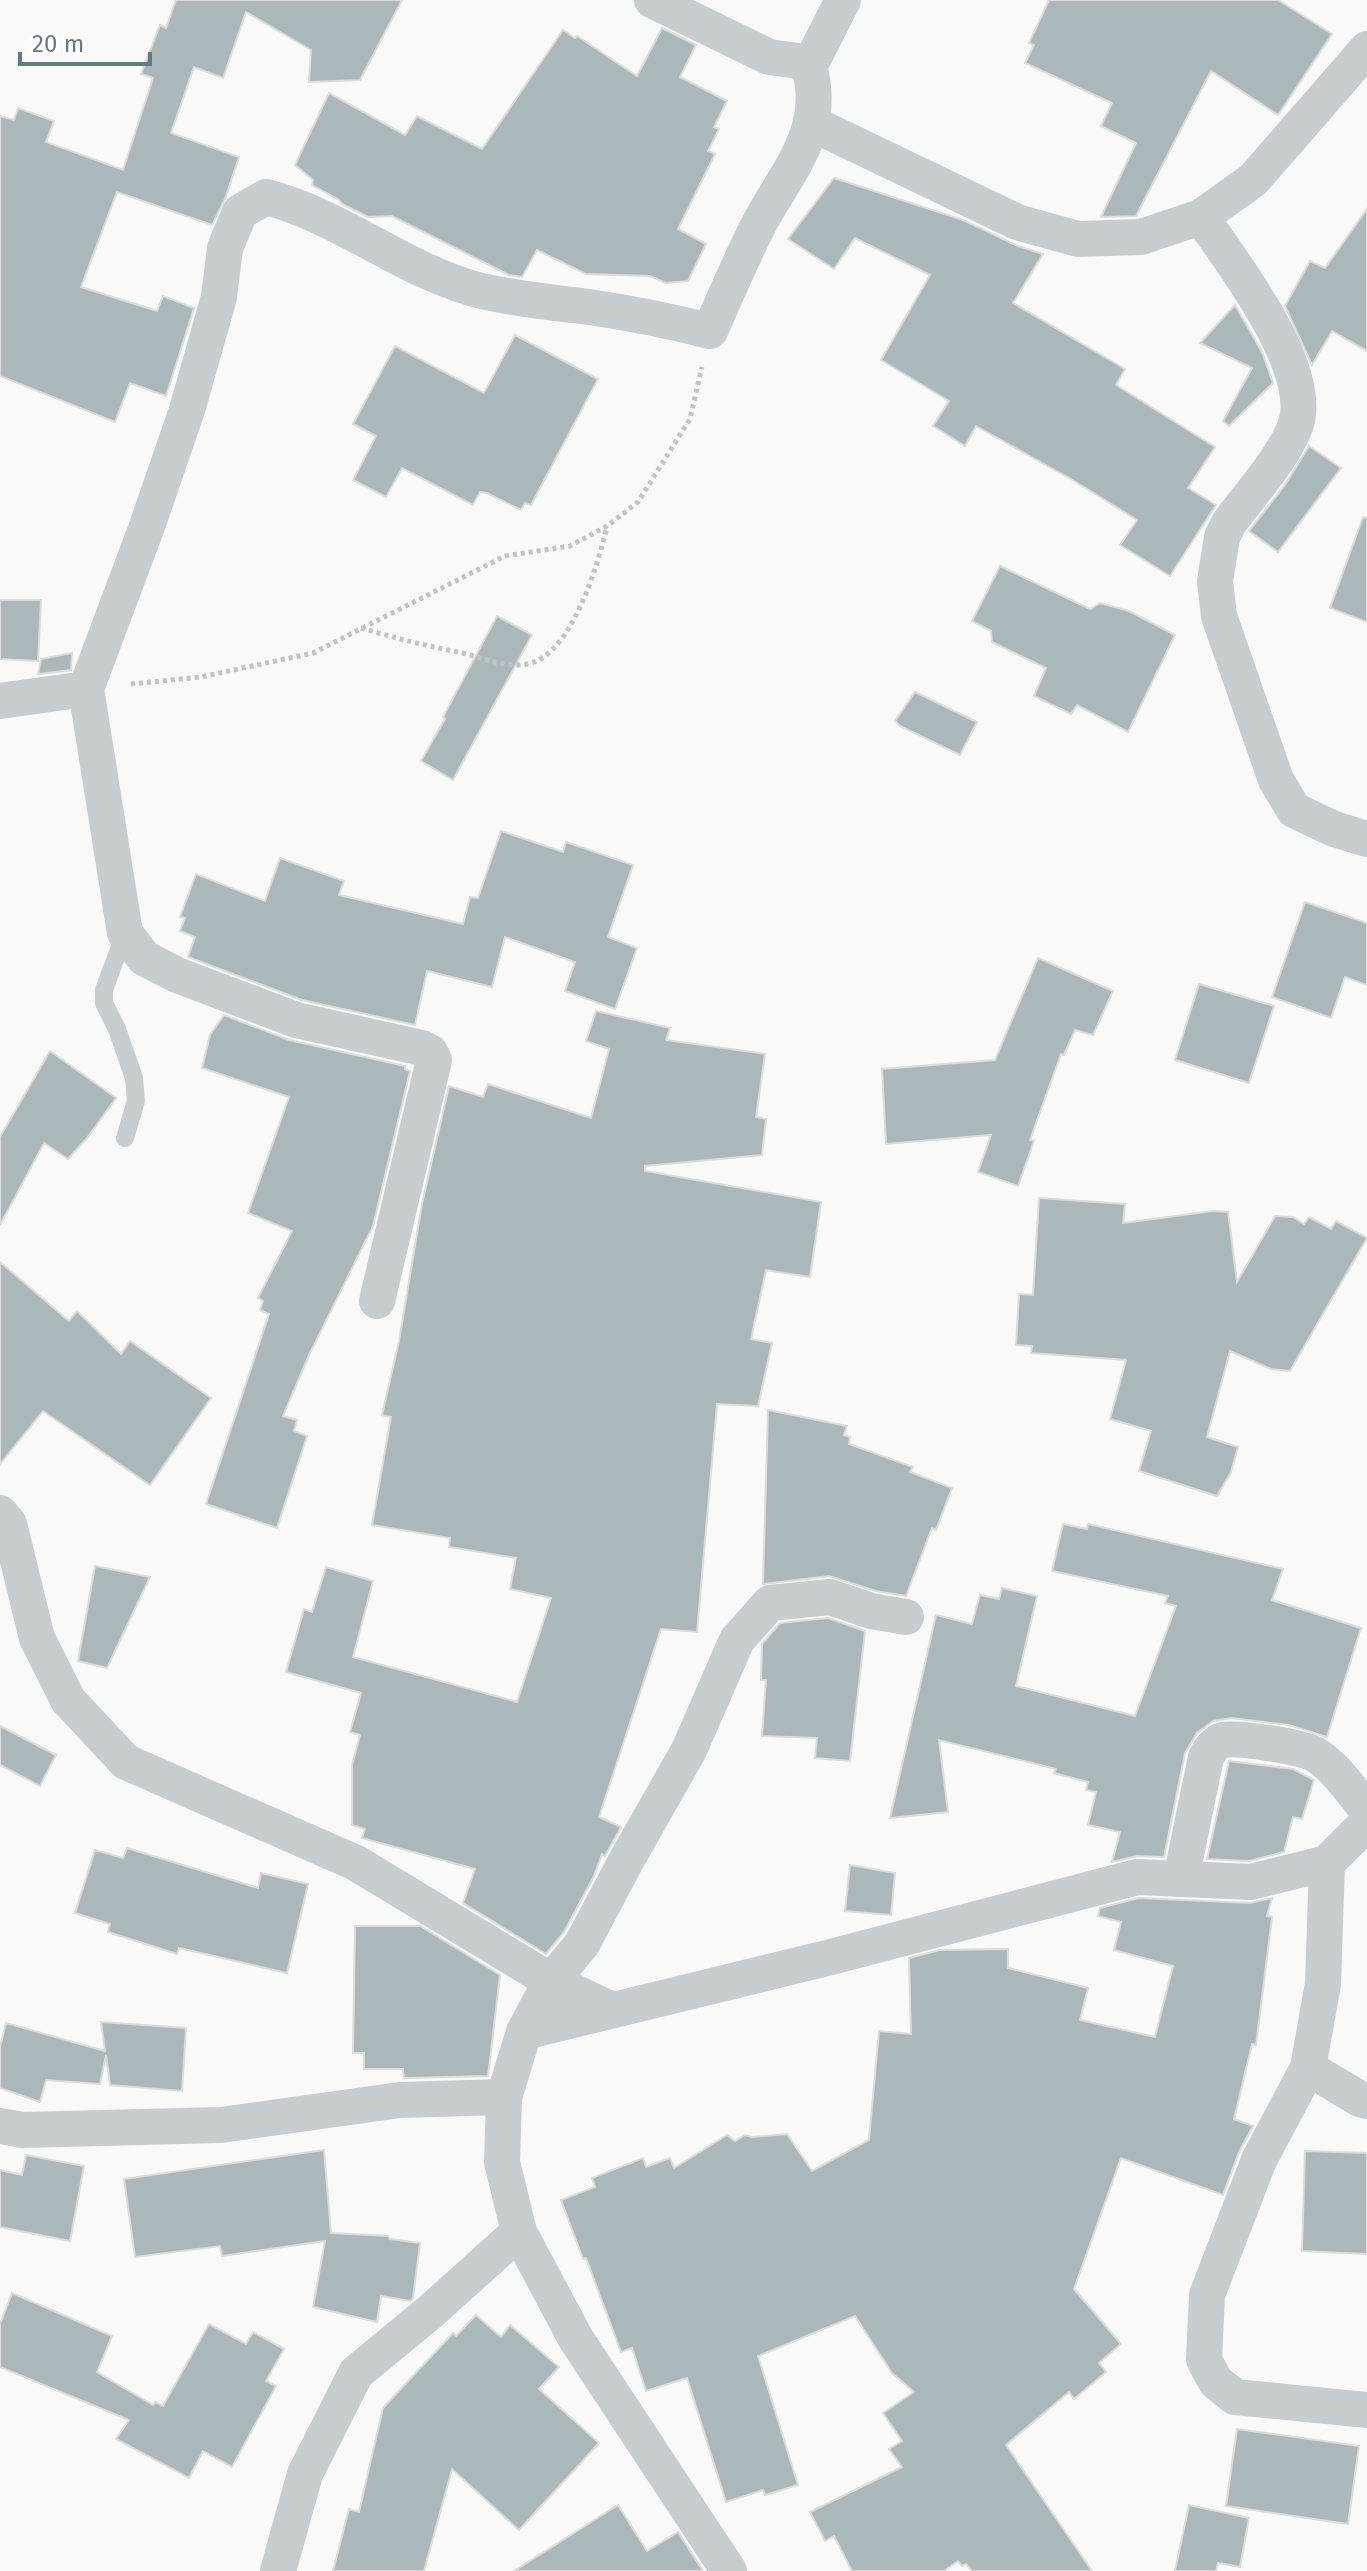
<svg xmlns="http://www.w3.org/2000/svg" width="1367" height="2571" font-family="'Fira Sans',sans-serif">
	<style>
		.building { fill: #aab7bb; stroke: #dbdbd9; stroke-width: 2 }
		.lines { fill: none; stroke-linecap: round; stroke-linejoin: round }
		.path { stroke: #c0c4c5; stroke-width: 5; stroke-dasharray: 4 4; stroke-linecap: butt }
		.service { stroke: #c7cccf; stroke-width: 18 }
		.minor { stroke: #c7cccf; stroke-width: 36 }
	</style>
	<rect width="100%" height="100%" fill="#f9f9f7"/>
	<!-- building -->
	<g class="building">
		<path d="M176 0H402L360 80 309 82 311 50 246 12 223 78 194 67 171 133 239 157 225 199 212 225 117 192 81 287 157 311 163 296 194 308 166 396 130 383 115 422 0 376V116L14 120 18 108 54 121 46 142 123 170 153 78 141 74 160 25 166 28Z"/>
		<path d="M1049 0H1278L1332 34 1278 115 1211 71 1136 216 1101 217 1136 143 1101 126 1112 103 1025 63 1034 45 1029 43Z"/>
		<path d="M662 28 696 45 680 77 727 101 714 127 719 129 708 151 715 154 678 229 706 244 688 281 666 283 650 276 586 274 537 250 522 277 509 275 392 216 368 217 342 204 339 200 312 185 313 180 295 165 329 93 405 135 417 116 482 149 563 30 575 38 577 36 637 76Z"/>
		<path d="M834 178 963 220 1018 246 1043 254 1013 303 1125 369 1116 385 1215 447 1188 488 1216 505 1170 576 1120 545 1137 520 1071 479 976 426 965 446 933 426 949 401 881 360 930 275 855 238 834 269 788 239Z"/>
		<path d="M1367 209V351L1332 331 1312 365 1285 306 1310 261 1325 268Z"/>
		<path d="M1235 305 1262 352 1273 383 1229 426 1223 421 1252 368 1200 343Z"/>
		<path d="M515 335 598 379 531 505 525 503 521 510 487 493 480 492 473 505 402 468 386 497 353 480 376 436 353 424 395 346 484 393Z"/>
		<path d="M1309 446 1341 468 1278 552 1249 531 1285 485Z"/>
		<path d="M1363 517 1367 518V622L1330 608Z"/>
		<path d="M1000 566 1090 609 1100 603 1129 611 1175 635 1128 732 1077 705 1071 714 1034 696 1046 668 992 642 991 631 972 621Z"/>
		<path d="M0 600H41L38 661 0 659Z"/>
		<path d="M497 616 532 635 453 780 421 761 445 719 443 717Z"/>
		<path d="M72 653 71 670 38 674 41 659Z"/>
		<path d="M915 692 977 722 960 755 900 726 895 721Z"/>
		<path d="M501 831 563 852 566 842 633 865 608 937 637 948 615 1009 565 991 575 962 505 937 492 987 427 971 415 1025 302 1000 188 957 195 937 180 931 185 918 180 917 196 874 265 901 280 858 344 881 339 895 463 924 470 897 478 898Z"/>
		<path d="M1305 902 1367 923V985L1345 977 1331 1018 1272 997Z"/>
		<path d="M1038 958 1113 991 1093 1035 1075 1030 1064 1055 1061 1054 1030 1140 1034 1141 1018 1186 978 1172 991 1135 886 1144 882 1069 995 1060Z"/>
		<path d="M1199 984 1274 1006 1249 1083 1175 1060Z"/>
		<path d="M596 1011 670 1028 666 1040 765 1054 756 1117 766 1119 762 1155 645 1166V1171L821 1202 810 1277 766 1270 751 1339 772 1343 758 1406 717 1404 697 1632 661 1629 599 1817 621 1827 605 1856 602 1854 594 1876 564 1932 546 1954 463 1903 475 1869 362 1838 365 1829 352 1825V1765L360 1735 350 1732 361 1693 286 1672 304 1609 312 1612 326 1567 373 1581 353 1657 517 1702 551 1598 510 1589 516 1558 449 1547 450 1538 372 1525 391 1417 382 1415 399 1341 422 1204 449 1086 483 1097 488 1084 591 1118 609 1049 586 1041Z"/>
		<path d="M224 1015 289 1040 405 1066V1069L410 1071 373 1226 309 1355 283 1416 297 1420 294 1431 307 1436 277 1528 206 1504 269 1314 260 1310 263 1301 258 1298 292 1231 248 1213 289 1097 202 1068 210 1035Z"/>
		<path d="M50 1051 116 1098 87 1138 68 1159 44 1143 0 1225V1137Z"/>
		<path d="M1039 1198 1125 1204 1123 1223 1213 1211 1228 1212 1237 1282 1275 1216 1293 1217 1304 1224 1309 1217 1331 1229 1336 1221 1367 1238 1290 1371 1271 1369 1230 1351 1207 1437 1238 1447 1231 1472 1217 1496 1139 1471 1151 1431 1110 1419 1126 1360 1031 1353 1032 1346 1016 1345 1019 1294 1033 1295Z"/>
		<path d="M0 1262 69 1321 77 1311 121 1354 130 1341 211 1398 150 1485 43 1411 0 1464Z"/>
		<path d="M768 1410 847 1426 844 1435 850 1437 849 1444 913 1467 910 1472 952 1488 936 1530 932 1528 906 1596 876 1591 829 1576 763 1584Z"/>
		<path d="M1063 1524 1087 1529 1088 1524 1283 1569 1272 1600 1361 1628 1327 1737 1289 1725 1232 1718 1213 1721 1197 1733 1185 1753 1164 1857 1137 1856 1112 1862 1120 1832 1088 1825 1096 1792 1086 1790 1088 1782 1054 1773 1056 1769 939 1740 948 1812 890 1818 936 1615 972 1624 980 1595 999 1599 1002 1588 1037 1596 1016 1686 1135 1716 1176 1606 1165 1603 1168 1596 1052 1571Z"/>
		<path d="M95 1566 150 1577 107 1668 78 1661Z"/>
		<path d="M828 1618 865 1631 850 1761 815 1758 817 1738 762 1736 766 1680H761L762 1644 780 1623Z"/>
		<path d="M0 1726 56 1755 40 1786 0 1765Z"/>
		<path d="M1229 1761 1293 1769 1314 1780 1302 1819 1293 1817 1284 1852 1249 1861 1207 1859Z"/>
		<path d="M127 1848 258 1888 261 1873 308 1884 287 1973 179 1948 177 1954 108 1932 110 1924 75 1913 95 1850 123 1858Z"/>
		<path d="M850 1865 895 1873 891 1915 845 1911Z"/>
		<path d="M1139 1898 1250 1903 1272 1898 1267 1916 1272 1917 1256 2045 1252 2044 1234 2119 1253 2126 1239 2152 1223 2195 1121 2158 1074 2289 1121 2344 1099 2363 1106 2372 1074 2399 1069 2392 1006 2445 1092 2571H972L966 2564 962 2566 958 2561 944 2571H852L834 2536 825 2541 810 2512 902 2467 889 2449 902 2441 883 2413 914 2392 892 2373 855 2316 758 2356 798 2485 765 2495 763 2490 726 2502 687 2378 646 2391 632 2348 621 2352 586 2258 583 2259 561 2200 595 2187 592 2178 643 2158 646 2167 670 2158 674 2168 727 2135 735 2141 745 2135 752 2137 787 2134 812 2171 869 2140 879 2031 911 2034 909 1958 940 1950 1008 1949V1968L1088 1988 1080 2020 1155 2037 1173 1966 1114 1950 1121 1922 1098 1916 1100 1908Z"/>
		<path d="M355 1926H420L500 1975 488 2076 404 2078 403 2069H364V2053H353Z"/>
		<path d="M101 2022 186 2028 182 2091 110 2085 106 2055 100 2084 46 2080 40 2102 0 2088V2047L6 2023 105 2051Z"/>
		<path d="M324 2150 331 2233 388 2236 390 2239 420 2243 413 2298 410 2301 381 2296 377 2322 313 2307 325 2241 222 2256 220 2246 135 2257 124 2179Z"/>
		<path d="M1305 2151 1367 2153V2254L1302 2251Z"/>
		<path d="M26 2155 84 2166 70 2241 0 2227V2170L22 2175Z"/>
		<path d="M12 2293 112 2336 97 2372 153 2405 155 2402 163 2406 209 2324 246 2344 253 2332 284 2349 266 2381 276 2386 232 2467 203 2451 189 2478 116 2439 129 2420 0 2367V2324Z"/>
		<path d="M476 2315 501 2337 510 2325 559 2367 539 2389 599 2443 519 2530 452 2469 424 2571H333L349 2509 359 2512 383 2408 453 2333 456 2336Z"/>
		<path d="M1237 2429 1359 2446 1348 2524 1226 2506Z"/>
		<path d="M618 2505 647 2551 678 2532 703 2571H514Z"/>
		<path d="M1189 2505 1249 2518 1240 2567 1218 2563 1216 2571H1175Z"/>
	</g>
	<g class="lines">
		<!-- path -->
		<g class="path">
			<path d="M361 628C395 638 427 646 462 653 484 658 504 668 527 664 571 657 598 564 607 527"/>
			<path d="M131 684 201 677 313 653 505 556 570 546 607 526 638 502 690 419 702 367"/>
		</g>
		<!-- service -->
		<path class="service" d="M125 933 104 990V1003L117 1029 134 1078 136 1101 125 1138"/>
		<!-- minor -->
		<g class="minor">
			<path d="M809 67 843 0"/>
			<path d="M811 123 1017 222 1078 239 1141 237 1201 217 1253 180 1367 49"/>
			<path d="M1201 217C1233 263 1310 363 1297 420 1290 450 1248 497 1229 523L1222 537 1215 581 1219 616 1276 780 1294 810 1334 829 1367 839"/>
			<path d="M0 701 86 689"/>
			<path d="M377 1301 434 1060 430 1052 422 1048 296 1020 177 975 144 958 125 933 86 689 146 529 187 410 219 297 225 248 240 212 266 197C340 216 400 268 474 289 512 299 551 302 589 307 630 313 670 321 710 331 726 295 741 259 759 224 786 173 828 130 809 67L798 61 769 57 652 0"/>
			<path d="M0 1513 9 1524 37 1638 68 1700 126 1762 356 1863 551 1981 524 2032 504 2097 502 2162 519 2232 576 2339 729 2571"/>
			<path d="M1327 1863 1323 1984 1308 2068 1259 2160 1207 2295 1204 2360 1216 2382 1235 2397 1367 2410"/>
			<path d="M1181 1879 1206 1757C1210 1750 1215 1742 1223 1740 1238 1737 1304 1747 1316 1755 1337 1768 1352 1792 1367 1810"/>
			<path d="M612 2010 551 1981 582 1944 626 1861 689 1750 737 1640 770 1603 830 1597 871 1611 906 1617"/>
			<path d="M524 2032 831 1957 1137 1877 1251 1882 1327 1863 1367 1823"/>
			<path d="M1308 2068 1360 2099 1367 2101"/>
			<path d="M0 2126 23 2130 221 2125 400 2100 504 2097"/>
			<path d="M278 2571 305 2474 356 2373 430 2312 519 2232"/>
		</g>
	</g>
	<!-- scale -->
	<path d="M20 52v12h130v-12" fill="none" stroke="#627a84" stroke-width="4"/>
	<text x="32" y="52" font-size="24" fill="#627a84" stroke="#ffffff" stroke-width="6" paint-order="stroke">20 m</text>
</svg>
